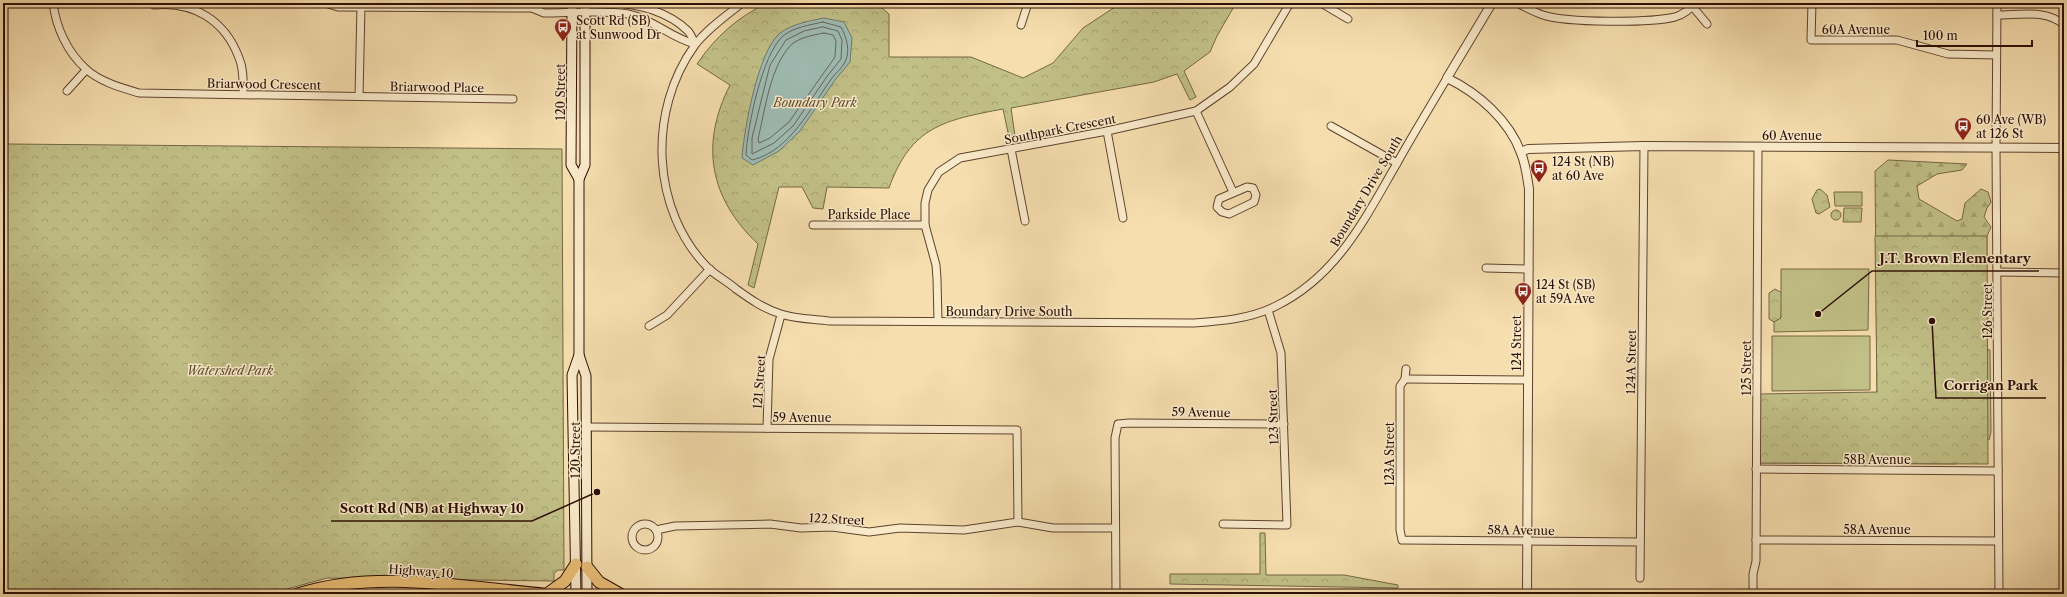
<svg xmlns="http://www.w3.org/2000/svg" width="2067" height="597" font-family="'Libre Caslon Text',serif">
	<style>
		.forest { fill: url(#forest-firs); stroke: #766745 }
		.park { fill: url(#park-crowns); stroke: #766745 }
		.pitch { fill: #c1c087; stroke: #766745 }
		.water { fill: #9ebbb3; stroke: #70766d }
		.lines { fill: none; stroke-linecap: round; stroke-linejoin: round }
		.shore { stroke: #65645b; stroke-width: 1 }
		.minor-casing { stroke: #5e422e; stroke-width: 9 }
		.tertiary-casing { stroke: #5e422e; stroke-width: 10 }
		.secondary-casing { stroke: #2c0e03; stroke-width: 11 }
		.trunk-casing { stroke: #2c0e03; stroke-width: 13 }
		.minor { stroke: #f9eaca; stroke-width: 7 }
		.tertiary { stroke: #f9eaca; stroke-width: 8 }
		.secondary { stroke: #f9eaca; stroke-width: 9 }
		.trunk { stroke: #ebbf77; stroke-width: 11 }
		.labels { text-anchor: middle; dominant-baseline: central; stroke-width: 3; stroke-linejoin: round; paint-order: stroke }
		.poi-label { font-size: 12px; fill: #2c0e03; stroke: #f9eaca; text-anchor: start }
		.street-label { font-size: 12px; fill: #2c0e03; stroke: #f9eaca }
		.park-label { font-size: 12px; font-style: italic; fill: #604c31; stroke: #f9eaca }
		.leader { fill: none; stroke: #2c0e03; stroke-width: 1.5 }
		.callout-dot { fill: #2c0e03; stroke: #f9eaca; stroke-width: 1.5 }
		.callout-label { font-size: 13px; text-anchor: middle; font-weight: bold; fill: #2c0e03; stroke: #f9eaca; stroke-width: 3; stroke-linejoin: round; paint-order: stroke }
	</style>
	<defs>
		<pattern id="forest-firs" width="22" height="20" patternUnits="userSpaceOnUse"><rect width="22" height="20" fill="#c1c087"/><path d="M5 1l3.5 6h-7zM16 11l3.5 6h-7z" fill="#a6a473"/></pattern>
		<pattern id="park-crowns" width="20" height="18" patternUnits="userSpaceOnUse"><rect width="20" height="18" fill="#c1c087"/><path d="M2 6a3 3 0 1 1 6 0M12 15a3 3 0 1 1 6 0" fill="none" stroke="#a6a473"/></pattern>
	</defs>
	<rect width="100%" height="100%" fill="#f6deae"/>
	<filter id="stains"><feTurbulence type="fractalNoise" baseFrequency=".005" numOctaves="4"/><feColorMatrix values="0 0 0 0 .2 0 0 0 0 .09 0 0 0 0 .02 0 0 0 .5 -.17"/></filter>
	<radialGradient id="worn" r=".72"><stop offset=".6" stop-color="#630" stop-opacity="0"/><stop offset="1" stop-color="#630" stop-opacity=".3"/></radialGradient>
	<!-- forest -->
	<path class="forest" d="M1888 160 1967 164 1962 170 1937 174 1917 186 1919 199 1957 221 1962 219 1965 203 1981 189 1988 192 1991 202 1987 208 1984 217 1991 227 1987 236 1986 312 1990 316 1986 321 1982 347 1990 350 1991 432 1989 440 1943 417 1956 464 1759 463 1877 392 1875 171Z"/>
	<!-- park -->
	<g class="park">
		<path d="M3 3H7L8 144 562 149 564 570H558L554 573V581L327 578 269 594H3Z"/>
		<path d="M767 3H876L889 14V57H971L1023 78 1053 63 1083 28 1121 3H1236L1217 36 1210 52 1184 71 1196 97 1190 100 1177 74 1154 82 1011 108 1015 136 1009 137 1003 109C945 120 911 126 889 188L827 187 823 209 813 208 802 187H779L754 288 748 285 758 244C709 198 700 144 730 85L697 64C715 37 738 17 767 3Z"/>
		<path d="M1820 189 1827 195 1830 207 1819 214 1816 213 1812 199 1817 190Z"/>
		<path d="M1844 208H1862L1861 222H1843Z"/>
		<circle cx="1836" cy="215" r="5"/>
		<path d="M1875 236H1987L1988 464 1759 463V394L1877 392Z"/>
		<path d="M1775 289 1782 293 1781 318 1774 322 1769 319V293Z"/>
		<path d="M1260 533H1265L1266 575H1344L1398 585V588L1170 584V574H1260Z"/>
	</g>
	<!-- pitch -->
	<g class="pitch">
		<path d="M1834 192H1862V206H1835Z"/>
		<path d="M1781 269H1869L1868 330 1774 332V322L1781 318Z"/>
		<path d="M1772 336H1870V390L1772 391Z"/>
	</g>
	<!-- water -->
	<path class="water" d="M824 18 844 22 852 38 850 62 835 80 800 131 779 151 753 165 742 158C744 130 758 51 780 33 792 24 809 21 824 18Z"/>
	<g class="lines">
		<!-- shore -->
		<g class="shore">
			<path d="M823 22 841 27C846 36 851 51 845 62 842 68 836 73 832 78 811 107 790 151 752 160L746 155C747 129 762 54 783 36 794 27 810 25 823 22Z"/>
			<path d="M823 27 838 31 842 40 841 59 828 75 793 126 774 143 752 154V138L770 65 786 40 804 31Z"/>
			<path d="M824 33 833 35 836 41 835 57 789 122 770 138 759 143 758 139C765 110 770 68 790 46 797 38 813 35 824 33Z"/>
		</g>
		<defs>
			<g id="minor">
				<path d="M53 3C56 27 67 52 86 69 100 82 122 88 139 93L513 99"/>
				<path d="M325 3 338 7 532 8 544 3"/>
				<path d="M613 3C639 4 669 12 688 31 691 34 693 40 695 44"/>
				<path d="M742 3C726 16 707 29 695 45 647 111 651 211 709 269 717 276 728 282 736 289 750 299 764 309 781 314 795 319 814 319 829 321L1194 323C1222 321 1250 319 1276 306 1337 276 1364 220 1396 165 1412 136 1430 107 1447 78"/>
				<path d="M1321 3 1348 19"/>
				<path d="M1517 3C1525 7 1534 12 1543 15 1567 23 1650 23 1675 17 1682 15 1691 9 1695 3"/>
				<path d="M1812 3 1811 40H1897L1948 54 1996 55"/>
				<path d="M1997 3 1996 148 1999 594"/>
				<path d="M154 5C193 1 225 20 239 58 244 69 243 82 243 94"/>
				<path d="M1693 7 1707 24"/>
				<path d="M532 8 544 13C568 13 605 10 628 14 653 19 671 38 695 44"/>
				<path d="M1997 15C2019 15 2047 9 2064 25"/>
				<path d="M1021 25 1028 3"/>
				<path d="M67 91 86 70"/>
				<path d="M359 96 361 7"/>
				<path d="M1196 111 1233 192"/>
				<path d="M1331 126 1397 163"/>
				<path d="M1107 131 1123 218"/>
				<path d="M1011 149 1025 221"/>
				<path d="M1247 187 1253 188 1256 195 1254 202 1229 214 1222 212 1217 207 1219 199Z"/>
				<path d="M813 225H925"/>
				<path d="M1486 268 1529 269"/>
				<path d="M1998 272 2064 273"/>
				<path d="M938 321 937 279 936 265 925 225V203L928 190 939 172 960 158 1107 131 1196 111 1230 87 1254 64 1290 3"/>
				<path d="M649 326 667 315 710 269"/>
				<path d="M1406 369 1405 379 1400 386V530L1402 540 1640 542"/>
				<path d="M1405 379 1528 380"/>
				<path d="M587 427 1017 430 1018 522"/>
				<path d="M767 428 769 359 781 315"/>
				<path d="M1756 469 1998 471"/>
				<path d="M1223 524 1287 525 1281 353 1268 310"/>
				<circle cx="645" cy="537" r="13"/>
				<path d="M656 530 675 526 770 524 801 528 832 527 869 532 900 528 964 530 1018 522 1053 528H1115"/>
				<path d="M1756 540 1998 541"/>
				<path d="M1640 578 1644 146"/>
				<path d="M1753 589V574L1756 561 1758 147"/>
				<path d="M1116 594 1115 438 1118 424 1129 423 1284 424"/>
			</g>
			<g id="tertiary">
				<path d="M1492 3 1447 78C1478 93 1509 120 1521 153 1526 165 1527 177 1529 189L1527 594"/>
				<path d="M1521 152 1528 149 1644 146 2064 148"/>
			</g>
			<g id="secondary">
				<path d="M572 3 571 165 579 179"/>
				<path d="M579 355 586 376 587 594"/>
				<path d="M576 594 572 375 579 355V179L585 165V3"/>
			</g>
			<g id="trunk">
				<path d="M587 567 599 582 620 594"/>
				<path d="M298 594C375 569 464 587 543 594"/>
				<path d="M547 594 565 581 576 564"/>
			</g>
		</defs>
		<!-- minor casing -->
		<use href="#minor" class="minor-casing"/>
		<!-- tertiary casing -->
		<use href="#tertiary" class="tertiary-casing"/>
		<!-- secondary casing -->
		<use href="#secondary" class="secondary-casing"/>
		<!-- trunk casing -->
		<use href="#trunk" class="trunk-casing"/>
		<!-- minor -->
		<use href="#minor" class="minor"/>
		<!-- tertiary -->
		<use href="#tertiary" class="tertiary"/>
		<!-- secondary -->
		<use href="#secondary" class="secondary"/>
		<!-- trunk -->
		<use href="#trunk" class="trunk"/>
	</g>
	<!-- icons -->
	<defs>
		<symbol id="bus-pin" viewBox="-11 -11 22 30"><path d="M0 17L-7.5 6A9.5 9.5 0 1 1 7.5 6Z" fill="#8f2418" stroke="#f9eaca"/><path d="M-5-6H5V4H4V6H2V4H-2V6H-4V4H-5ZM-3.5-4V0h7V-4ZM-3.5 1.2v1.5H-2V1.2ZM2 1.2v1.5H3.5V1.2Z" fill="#fff"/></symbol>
	</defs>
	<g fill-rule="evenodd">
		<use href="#bus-pin" x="553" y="17" width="20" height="27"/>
		<use href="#bus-pin" x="1953" y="116" width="20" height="27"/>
		<use href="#bus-pin" x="1529" y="158" width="20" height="27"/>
		<use href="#bus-pin" x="1513" y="281" width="20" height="27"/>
	</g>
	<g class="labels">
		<!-- poi labels -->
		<g class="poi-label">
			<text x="576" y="20">Scott Rd (SB)<tspan x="576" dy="14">at Sunwood Dr</tspan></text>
			<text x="1976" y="119">60 Ave (WB)<tspan x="1976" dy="14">at 126 St</tspan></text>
			<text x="1552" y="161">124 St (NB)<tspan x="1552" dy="14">at 60 Ave</tspan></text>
			<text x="1536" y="284">124 St (SB)<tspan x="1536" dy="14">at 59A Ave</tspan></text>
		</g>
		<!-- street labels -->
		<g class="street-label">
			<text x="1856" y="29">60A Avenue</text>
			<text transform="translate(264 84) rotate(1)">Briarwood Crescent</text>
			<text transform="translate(437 87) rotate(1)">Briarwood Place</text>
			<text transform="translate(560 92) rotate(-90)">120 Street</text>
			<text transform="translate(1060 129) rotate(-11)">Southpark Crescent</text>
			<text x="1792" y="135">60 Avenue</text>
			<text transform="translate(1366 191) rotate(-59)">Boundary Drive South</text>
			<text x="869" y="214">Parkside Place</text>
			<text x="1009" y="311">Boundary Drive South</text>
			<text transform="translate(1987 311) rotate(-90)">126 Street</text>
			<text transform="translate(1516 343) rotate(-90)">124 Street</text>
			<text transform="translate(1631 362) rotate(-89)">124A Street</text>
			<text transform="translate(1746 368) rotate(-90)">125 Street</text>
			<text transform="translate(759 382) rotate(-86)">121 Street</text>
			<text transform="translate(1201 412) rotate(1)">59 Avenue</text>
			<text x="802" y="417">59 Avenue</text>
			<text transform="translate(1273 417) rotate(-92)">123 Street</text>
			<text transform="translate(575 450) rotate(-90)">120 Street</text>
			<text transform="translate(1389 454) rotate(-90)">123A Street</text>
			<text x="1877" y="459">58B Avenue</text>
			<text transform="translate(837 519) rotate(3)">122 Street</text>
			<text x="1877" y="529">58A Avenue</text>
			<text transform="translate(1521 530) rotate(1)">58A Avenue</text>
			<text transform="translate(421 571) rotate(4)">Highway 10</text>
		</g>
		<!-- park labels -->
		<g class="park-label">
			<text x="815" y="102">Boundary Park</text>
			<text x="230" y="370">Watershed Park</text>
		</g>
	</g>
	<!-- callouts -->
	<path class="leader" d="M1818 314L1872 271H2039M1932 321L1936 398H2046M597 492L532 521H331"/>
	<g class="callout-dot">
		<circle cx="1818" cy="314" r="4"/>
		<circle cx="1932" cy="321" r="4"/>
		<circle cx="597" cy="492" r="4"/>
	</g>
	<g class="callout-label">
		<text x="1955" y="263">J.T. Brown Elementary</text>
		<text x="1991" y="390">Corrigan Park</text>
		<text x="432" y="513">Scott Rd (NB) at Highway 10</text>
	</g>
	<!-- margin -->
	<rect width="2067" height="597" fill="none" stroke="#f6deae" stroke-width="16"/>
	<rect x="4" y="4" width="2059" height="589" fill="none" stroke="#2c0e03" stroke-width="2"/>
	<rect x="8" y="8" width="2051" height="581" fill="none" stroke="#2c0e03"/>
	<!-- scale -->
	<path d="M1917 40v6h115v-6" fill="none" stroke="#2c0e03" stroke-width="2"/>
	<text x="1923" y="40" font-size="12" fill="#2c0e03" stroke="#f9eaca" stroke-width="3" paint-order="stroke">100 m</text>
	<rect width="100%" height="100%" filter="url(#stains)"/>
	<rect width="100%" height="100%" fill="url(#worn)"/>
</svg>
